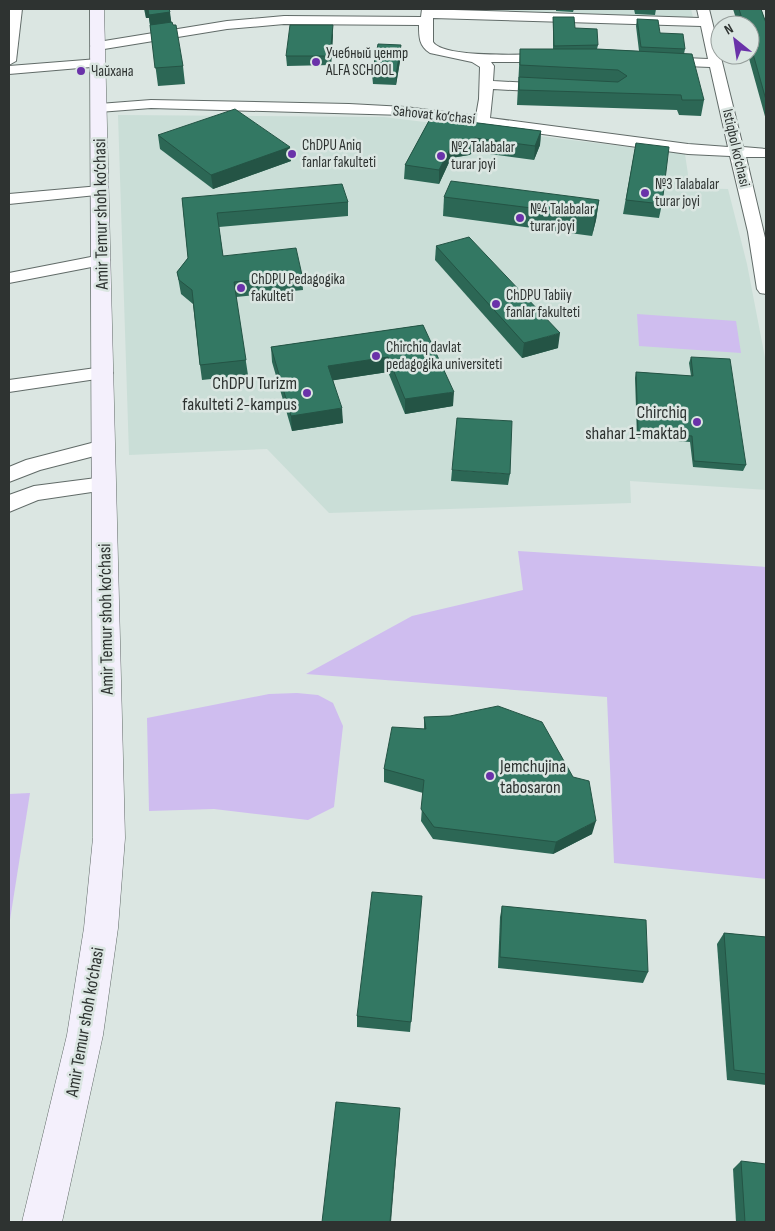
<svg xmlns="http://www.w3.org/2000/svg" width="775" height="1231" font-family="'Sofia Sans Condensed',sans-serif">
	<style>
		.built { fill: #caded7 }
		.green { fill: #cfbdef }
		.lines { fill: none; stroke-linecap: round; stroke-linejoin: round }
		.minor-casing { stroke: #616b68; stroke-width: 2 }
		.secondary-casing { stroke: #616b68; stroke-width: 1 }
		.minor { fill: #fff; fill-rule: evenodd }
		.secondary { fill: #f4f0fc; fill-rule: evenodd }
		.wall { fill: #2c6755 }
		.shaded-wall { fill: #245445 }
		.building { fill: #337863; stroke: #245445 }
		.poi-dot { fill: #6a32a9; stroke: #dbe6e2; stroke-width: 2 }
		.labels { text-anchor: middle; dominant-baseline: central; stroke-width: 5; stroke-linejoin: round; paint-order: stroke }
		.far-poi-label { font-size: 15px; fill: #2e3331; stroke: #dbe6e2; text-anchor: start }
		.far-street-label { font-size: 15px; fill: #2e3331; stroke: #dbe6e2 }
		.street-label { font-size: 18px; fill: #2e3331; stroke: #dbe6e2 }
		.poi-label { font-size: 18px; fill: #2e3331; stroke: #dbe6e2; text-anchor: end }
	</style>
	<rect width="100%" height="100%" fill="#dbe6e2"/>
	<!-- built -->
	<g class="built">
		<path d="M448 9H691L694 21 448 11Z"/>
		<path d="M118 115 384 117 685 154 690 188 728 189 747 264 766 363V490L630 481 631 503 329 513 267 449 129 455Z"/>
	</g>
	<!-- green -->
	<g class="green">
		<path d="M637 314 736 321 741 353 639 346Z"/>
		<path d="M518 551 766 567V879L614 863 607 697 306 674 412 616 523 590Z"/>
		<path d="M297 693 318 695 333 703 343 726 334 807 308 820 214 809 149 811 147 718 269 694Z"/>
		<path d="M30 793 9 926V794Z"/>
	</g>
	<g class="lines">
		<defs>
			<g id="minor">
				<path d="M10 9H22L16 61 9 65Z"/>
				<path d="M422 9 699 18 697 9H709L743 147 766 149V157H746L766 242V294L760 293 757 289 748 232 730 156 688 154 405 115 151 108 99 112 94 111 92 108 94 105 99 104 151 100 349 104 405 107 476 116 479 99 480 67 472 62 430 53C419 46 419 37 419 25L284 24 227 29 98 50 91 46 98 42 227 21 284 16 421 17ZM433 18 701 26 708 59 661 57 654 61 661 65 710 67 728 147 688 144 490 118 493 89 550 92 557 88 550 84 493 81 494 66 491 62H552L559 58 552 54C530 54 444 59 433 42Z"/>
				<path d="M98 59 105 63 103 66 9 74V66Z"/>
				<path d="M100 186 106 188 108 191 106 194 9 204V194Z"/>
				<path d="M101 255 107 256 110 260 107 264 9 283V273Z"/>
				<path d="M103 367 110 369 113 373 110 377 9 392V380Z"/>
				<path d="M103 440 110 442 113 447 110 452 40 470 9 482V467L26 460Z"/>
				<path d="M104 477 112 479 115 484 112 489 38 500 9 512V495L34 486Z"/>
			</g>
			<path id="secondary" d="M90 9H104L125 838 118 928 103 1035 62 1222H22L67 1035 84 928 93 838Z"/>
		</defs>
		<!-- minor casing -->
		<use href="#minor" class="minor-casing"/>
		<!-- secondary casing -->
		<use href="#secondary" class="secondary-casing"/>
		<!-- minor -->
		<use href="#minor" class="minor"/>
		<!-- secondary -->
		<use href="#secondary" class="secondary"/>
	</g>
	<!-- wall -->
	<g class="wall">
		<path d="M144 9H169L171 22 183 66 185 84 158 86 149 18H146Z"/>
		<path d="M556 9H574L573 12 556 11Z"/>
		<path d="M634 9H656L655 15 635 14Z"/>
		<path d="M733 9H761L766 23V120L748 55H750V25H738Z"/>
		<path d="M553 17 575 28 598 45 597 49 639 51 636 26 637 19 685 49 684 54 704 100 701 116 679 115 677 110 517 105 520 49H553Z"/>
		<path d="M333 34 331 65 287 66 286 56Z"/>
		<path d="M401 55 396 85 373 84 372 74Z"/>
		<path d="M431 117 541 131 540 145 534 160 475 152 469 155 451 158 439 184 404 179 405 165Z"/>
		<path d="M158 135 290 147 291 161 213 189 160 149Z"/>
		<path d="M636 143 662 204 659 218 623 214Z"/>
		<path d="M444 197 599 200 596 220 592 236 443 216Z"/>
		<path d="M182 198 348 202V216L219 227 223 256 302 275 303 290 236 297 248 375 202 380 200 365 193 304 181 294 177 272 188 258Z"/>
		<path d="M436 246 558 348 522 358 435 260Z"/>
		<path d="M423 325 453 406 405 414 388 372 333 380 343 423 292 431 272 362 271 347Z"/>
		<path d="M691 357 746 465 743 471 693 467 690 442 637 438 635 378 636 372 691 376 689 363Z"/>
		<path d="M452 470 510 474 508 485 451 481Z"/>
		<path d="M424 717 592 834 553 854 433 839 421 821 423 793 384 782V769L424 729Z"/>
		<path d="M502 906 648 972 643 983 498 968 500 917Z"/>
		<path d="M421 908 410 1032 357 1027V1016Z"/>
		<path d="M724 933 766 937V1085L727 1080 717 944Z"/>
		<path d="M741 1161 766 1222H736L733 1169Z"/>
	</g>
	<!-- shaded-wall -->
	<g class="shaded-wall">
		<path d="M145 9 170 12 172 28 151 31 149 18H146Z"/>
		<path d="M333 25V34L331 65 330 56Z"/>
		<path d="M401 45V55L396 85V75Z"/>
		<path d="M541 131 540 145 534 160 535 146Z"/>
		<path d="M475 138V152L469 155 451 158 439 184V170L452 145Z"/>
		<path d="M290 147 291 161 213 189 211 175Z"/>
		<path d="M599 200 596 220 592 236 595 216Z"/>
		<path d="M560 333 558 348 522 358 524 343Z"/>
		<path d="M388 357V372L329 381 328 366Z"/>
		<path d="M454 392 453 406 405 414V399Z"/>
		<path d="M342 408 343 423 292 431 291 416Z"/>
		<path d="M596 821 592 834 553 854 556 842Z"/>
		<path d="M400 1108 391 1222H390Z"/>
	</g>
	<!-- building -->
	<g class="building">
		<path d="M148 9H169L170 12 149 15Z"/>
		<path d="M739 9H761L766 23V100L750 43V25H744Z"/>
		<path d="M553 17H574L575 28 597 29 598 45 554 46Z"/>
		<path d="M637 19 658 20 660 33 683 34 685 49 641 47Z"/>
		<path d="M172 22 173 25H176L183 66 155 68 150 25Z"/>
		<path d="M290 25H333L330 56H286Z"/>
		<path d="M378 44 401 45 396 75 372 74Z"/>
		<path d="M520 49H597L692 54 704 100H682L681 95 519 90V77L618 82 627 76 618 70 520 65Z"/>
		<path d="M235 109 290 147 211 175 158 135Z"/>
		<path d="M431 117 541 131 535 146 475 138 470 142 452 145 439 170 405 165Z"/>
		<path d="M636 143 669 147 662 204 626 200Z"/>
		<path d="M451 181 599 200 595 216 444 197Z"/>
		<path d="M342 184 348 202 217 213 223 256 296 248 302 275 234 282 246 360 200 365 192 290 179 280 177 272 188 258 182 198Z"/>
		<path d="M469 237 560 333 524 343 436 246Z"/>
		<path d="M423 325 454 392 405 399 388 357 328 366 342 408 291 416 271 347Z"/>
		<path d="M691 357 730 359 746 465 694 461 692 436 638 431 636 372 693 376Z"/>
		<path d="M457 418 512 421 510 474 452 470Z"/>
		<path d="M498 706 542 722 573 777 589 781 596 821 556 842 434 827 421 809 424 780 384 769 392 727 426 729 424 717 450 716Z"/>
		<path d="M372 892 422 896 411 1022 357 1016Z"/>
		<path d="M502 906 646 920 648 972 500 957Z"/>
		<path d="M724 933 766 937V1074L734 1070Z"/>
		<path d="M336 1102 400 1108 390 1222H322Z"/>
		<path d="M741 1161 766 1164V1222H745Z"/>
	</g>
	<!-- markers -->
	<g class="poi-dot">
		<circle cx="316" cy="62" r="5"/>
		<circle cx="81" cy="71" r="5"/>
		<circle cx="292" cy="154" r="5"/>
		<circle cx="441" cy="156" r="5"/>
		<circle cx="645" cy="193" r="5"/>
		<circle cx="520" cy="218" r="5"/>
		<circle cx="241" cy="288" r="5"/>
		<circle cx="496" cy="304" r="5"/>
		<circle cx="376" cy="356" r="5"/>
		<circle cx="307" cy="393" r="5"/>
		<circle cx="697" cy="422" r="5"/>
		<circle cx="490" cy="776" r="5"/>
	</g>
	<g class="labels">
		<!-- far-poi labels -->
		<g class="far-poi-label">
			<text x="326" y="53">Учебный центр<tspan x="326" dy="17">ALFA SCHOOL</tspan></text>
			<text x="91" y="71">Чайхана</text>
			<text x="302" y="145">ChDPU Aniq<tspan x="302" dy="17">fanlar fakulteti</tspan></text>
			<text x="451" y="147">№2 Talabalar<tspan x="451" dy="17">turar joyi</tspan></text>
			<text x="655" y="184">№3 Talabalar<tspan x="655" dy="17">turar joyi</tspan></text>
			<text x="530" y="209">№4 Talabalar<tspan x="530" dy="17">turar joyi</tspan></text>
			<text x="251" y="279">ChDPU Pedagogika<tspan x="251" dy="17">fakulteti</tspan></text>
			<text x="506" y="295">ChDPU Tabiiy<tspan x="506" dy="17">fanlar fakulteti</tspan></text>
			<text x="386" y="347">Chirchiq davlat<tspan x="386" dy="17">pedagogika universiteti</tspan></text>
		</g>
		<!-- far-street labels -->
		<g class="far-street-label">
			<text transform="translate(434 115) rotate(6)">Sahovat ko‘chasi</text>
			<text transform="translate(736 148) rotate(77)">Istiqbol ko‘chasi</text>
		</g>
		<!-- street labels -->
		<g class="street-label">
			<text transform="translate(101 214) rotate(-91)">Amir Temur shoh ko‘chasi</text>
			<text transform="translate(106 619) rotate(-91)">Amir Temur shoh ko‘chasi</text>
			<text transform="translate(85 1022) rotate(-80)">Amir Temur shoh ko‘chasi</text>
		</g>
		<!-- poi labels -->
		<g class="poi-label">
			<text x="297" y="383">ChDPU Turizm<tspan x="297" dy="21">fakulteti 2-kampus</tspan></text>
			<text x="687" y="412">Chirchiq<tspan x="687" dy="21">shahar 1-maktab</tspan></text>
			<text x="500" y="766" text-anchor="start">Jemchujina<tspan x="500" dy="21">tabosaron</tspan></text>
		</g>
	</g>
	<!-- border -->
	<rect width="775" height="1231" fill="none" stroke="#2e3331" stroke-width="20"/>
	<!-- north arrow -->
	<g transform="translate(735 40) rotate(330)"><circle r="24" fill="#dbe6e2" stroke="#969e9b"/>
	<path d="M0-4L9 19L0 12L-9 19Z" fill="#6a32a9"/>
	<text y="-8" font-size="14" font-weight="bold" text-anchor="middle" fill="#2e3331">N</text>
	</g>
</svg>
